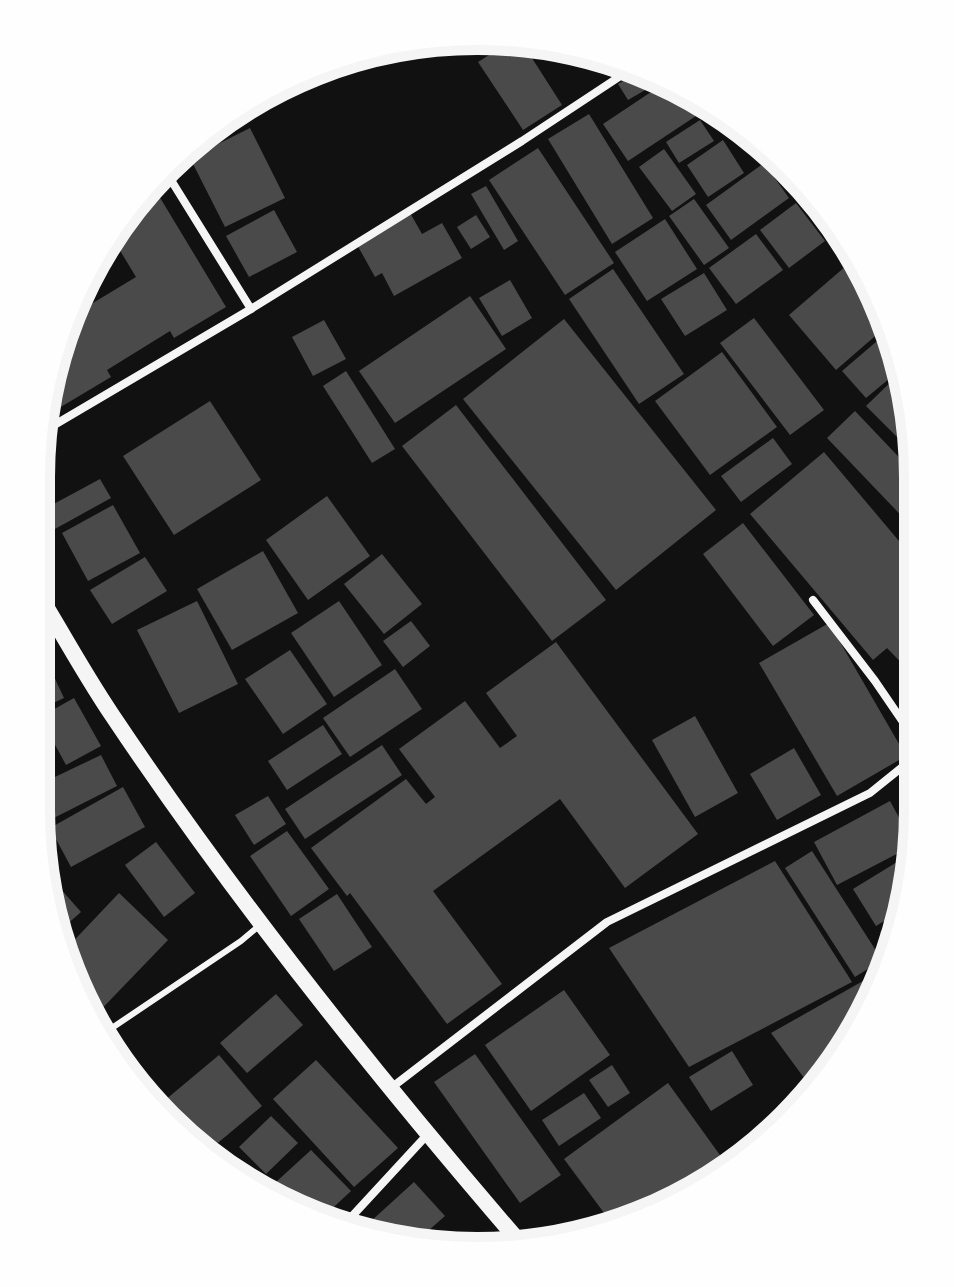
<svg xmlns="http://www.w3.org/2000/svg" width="954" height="1287" font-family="Bitter,serif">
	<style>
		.building { fill: #4a4a4a }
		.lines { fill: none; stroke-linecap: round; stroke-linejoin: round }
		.service { stroke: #f5f5f5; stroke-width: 6 }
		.minor { stroke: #f5f5f5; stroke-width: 8 }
		.secondary { stroke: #f5f5f5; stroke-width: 16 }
		.rim { fill: none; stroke: #f5f5f5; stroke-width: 10 }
	</style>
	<rect width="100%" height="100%" fill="#111"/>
	<!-- building -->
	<g class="building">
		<path d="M511 41H521L562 105 523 130 478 62Z"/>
		<path d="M635 74 659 82 628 100 618 84Z"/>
		<path d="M663 84 682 90 699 114 628 161 603 124Z"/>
		<path d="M589 114 653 218 612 244 548 139Z"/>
		<path d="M700 120 714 141 679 163 666 142Z"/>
		<path d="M250 128 285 198 225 227 190 158Z"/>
		<path d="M723 140 744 173 708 197 687 165Z"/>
		<path d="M538 148 614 263 565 295 489 180Z"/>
		<path d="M664 149 696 194 672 211 639 167Z"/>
		<path d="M764 163 789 198 731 240 706 205Z"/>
		<path d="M153 186 226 307 174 338 170 331 107 370 111 377 44 417 43 414 51 363 61 340 69 336 66 330 73 315 136 277 110 234Z"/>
		<path d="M486 186 518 241 504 250 471 194Z"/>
		<path d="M694 199 729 248 704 265 669 216Z"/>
		<path d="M796 203 825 241 789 268 760 230Z"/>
		<path d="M274 210 297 252 249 277 226 236Z"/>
		<path d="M409 211 422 234 442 223 462 258 394 296 382 273 375 277 355 241Z"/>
		<path d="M476 215 490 237 471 249 457 227Z"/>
		<path d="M665 219 697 269 647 301 615 252Z"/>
		<path d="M756 234 783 270 736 304 709 268Z"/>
		<path d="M846 266 885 312 889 324 836 370 789 315Z"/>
		<path d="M613 269 684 374 639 404 569 299Z"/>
		<path d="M704 273 727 310 685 336 661 299Z"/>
		<path d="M510 280 532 318 502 336 479 298Z"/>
		<path d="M470 296 506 349 395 423 359 371Z"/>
		<path d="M754 318 824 410 790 435 720 343Z"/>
		<path d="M564 319 716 510 616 590 463 399Z"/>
		<path d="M324 320 346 359 313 376 292 337Z"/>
		<path d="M890 330 901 369 866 398 842 371Z"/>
		<path d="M722 352 777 427 710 475 655 401Z"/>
		<path d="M346 371 395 449 372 463 323 386Z"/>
		<path d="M901 372 914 419V431L902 442 866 406Z"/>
		<path d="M210 401 261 480 174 535 123 456Z"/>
		<path d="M456 405 606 600 552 641 402 446Z"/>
		<path d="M855 411 915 474V530L827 438Z"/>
		<path d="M773 438 792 464 741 502 721 476Z"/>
		<path d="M824 452 915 560 916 678 887 648 873 660 750 514Z"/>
		<path d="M100 479 111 498 44 535 37 521V513Z"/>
		<path d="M327 496 370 556 308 600 266 540Z"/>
		<path d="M113 505 140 553 88 581 62 533Z"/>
		<path d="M743 523 814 615 773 646 703 554Z"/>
		<path d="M263 551 298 613 232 650 197 589Z"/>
		<path d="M382 554 422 604 384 634 344 584Z"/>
		<path d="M145 557 167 591 112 624 90 590Z"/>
		<path d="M197 601 238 684 179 713 137 630Z"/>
		<path d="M339 601 382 665 334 697 291 633Z"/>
		<path d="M411 621 430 646 403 667 383 641Z"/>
		<path d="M829 623 906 756 837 796 759 663Z"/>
		<path d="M556 642 698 834 625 888 560 799 433 891 502 984 447 1024 350 893 347 896 311 848 406 779 426 804 435 797 399 749 465 701 500 748 517 736 486 693Z"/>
		<path d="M290 650 327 704 283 734 245 679Z"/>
		<path d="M43 653 64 698 36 711V656Z"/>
		<path d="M395 669 422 709 350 757 323 718Z"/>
		<path d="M74 698 101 746 66 765 40 717Z"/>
		<path d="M695 716 738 793 695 817 652 740Z"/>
		<path d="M36 724 53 758 36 767Z"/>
		<path d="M323 725 342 754 287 790 268 761Z"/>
		<path d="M382 745 402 775 305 839 285 809Z"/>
		<path d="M794 748 821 795 777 820 750 774Z"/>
		<path d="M101 755 117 786 38 826 36 786Z"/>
		<path d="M123 787 145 827 71 867 50 828Z"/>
		<path d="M268 796 286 824 254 845 235 815Z"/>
		<path d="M890 801 914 845 837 885 814 842Z"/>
		<path d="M287 831 329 889 291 916 250 856Z"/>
		<path d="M156 842 195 893 164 917 125 865Z"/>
		<path d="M812 851 882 960 855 977 785 868Z"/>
		<path d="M915 851 906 908 876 926 853 889Z"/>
		<path d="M775 861 852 982 689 1067 609 948Z"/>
		<path d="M44 870 81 912 55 935 51 925Z"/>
		<path d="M119 893 168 940 91 1020 63 952Z"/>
		<path d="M337 894 372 947 334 971 299 919Z"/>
		<path d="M904 915 903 925 892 951 880 932Z"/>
		<path d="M863 981 872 998 859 1030 810 1086 771 1033Z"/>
		<path d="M564 990 610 1055 531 1111 485 1045Z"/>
		<path d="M276 994 303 1025 247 1073 220 1043Z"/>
		<path d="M732 1051 753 1085 711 1111 689 1077Z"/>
		<path d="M475 1054 561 1175 520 1203 434 1082Z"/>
		<path d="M219 1055 262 1106 207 1152 164 1101Z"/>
		<path d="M316 1060 398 1148 354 1187 273 1099Z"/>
		<path d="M612 1065 630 1093 608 1107 589 1080Z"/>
		<path d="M668 1083 730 1169 645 1218 613 1225 564 1159Z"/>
		<path d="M584 1093 601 1118 559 1146 542 1120Z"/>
		<path d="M155 1106 181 1131 180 1132 165 1122 154 1107Z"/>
		<path d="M271 1116 298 1143 266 1174 239 1147Z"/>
		<path d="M771 1119 776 1125 745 1160 739 1164 728 1150Z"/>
		<path d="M311 1150 351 1191 321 1219 282 1205 264 1193Z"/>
		<path d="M414 1182 445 1216 413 1244 391 1242 359 1232Z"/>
	</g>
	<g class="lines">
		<!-- service -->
		<path class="service" d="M100 1036 241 941 260 925"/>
		<!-- minor -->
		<g class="minor">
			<path d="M166 172 251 309 522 141 628 71"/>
			<path d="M39 434 251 309"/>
			<path d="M813 600 875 681 916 741"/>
			<path d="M391 1088 607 922 870 793 916 756"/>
			<path d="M343 1226 427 1135"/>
		</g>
		<!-- secondary -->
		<path class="secondary" d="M37 591C62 633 85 675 112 715 237 902 377 1077 523 1246"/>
	</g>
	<!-- crop -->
	<path d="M0 0H954V1287H0ZM477 50H477A427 427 0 0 1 904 477V810A427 427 0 0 1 477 1237H477A427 427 0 0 1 50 810V477A427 427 0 0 1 477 50Z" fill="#fefefe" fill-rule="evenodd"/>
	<path class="rim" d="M477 50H477A427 427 0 0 1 904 477V810A427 427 0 0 1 477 1237H477A427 427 0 0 1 50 810V477A427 427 0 0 1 477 50Z"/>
</svg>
